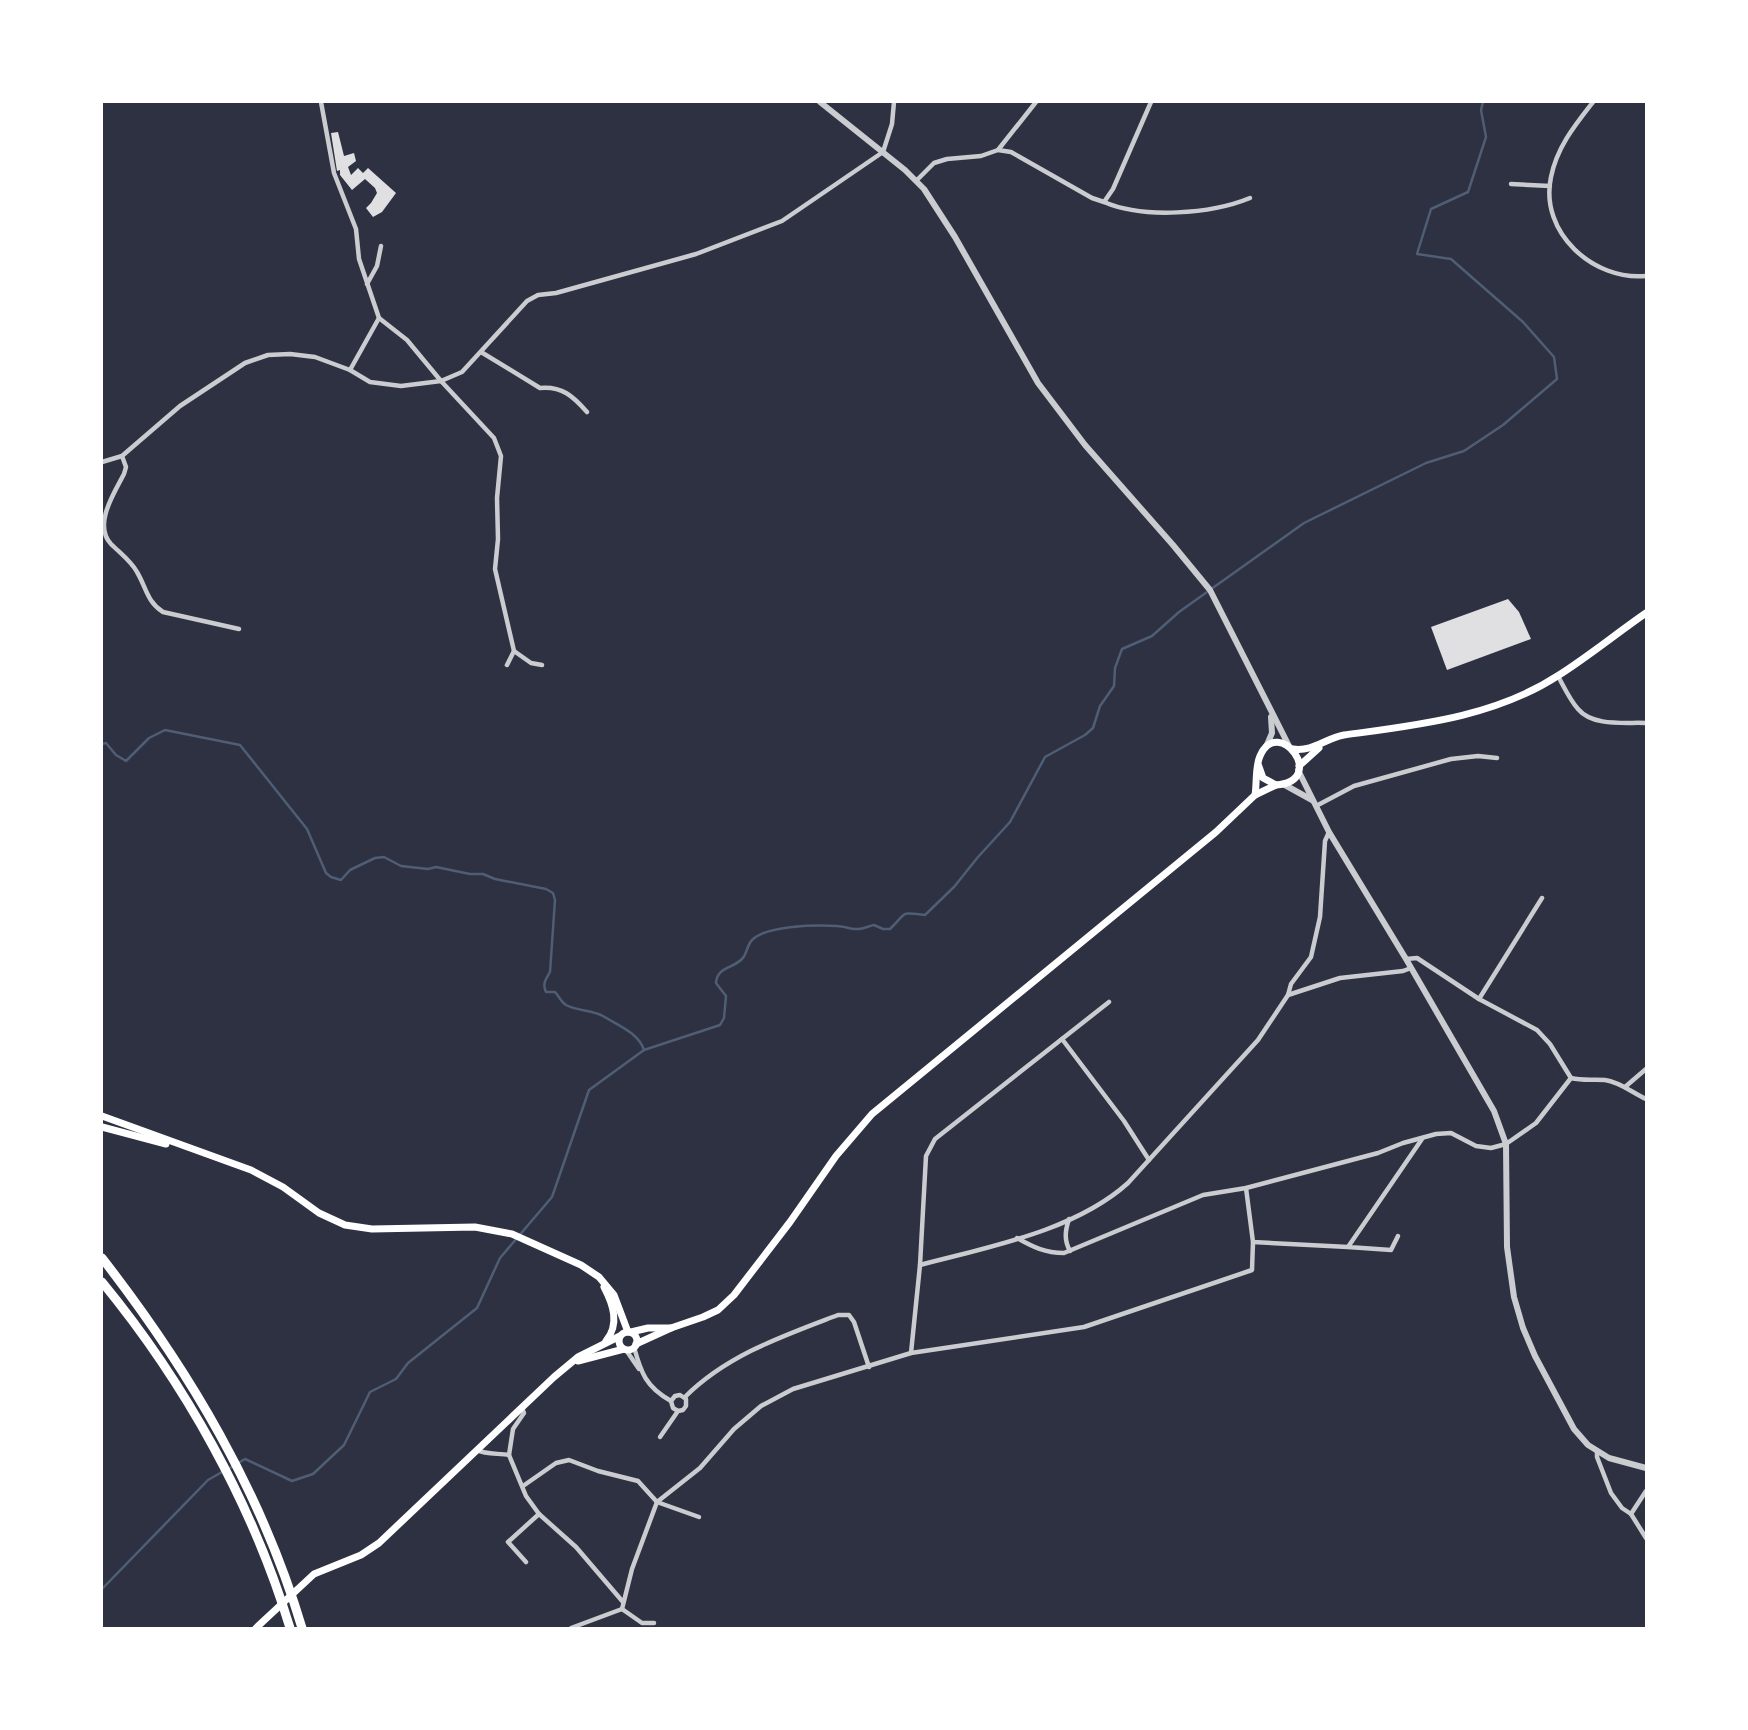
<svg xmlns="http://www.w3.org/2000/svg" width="1748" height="1730" font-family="'Noto Sans',sans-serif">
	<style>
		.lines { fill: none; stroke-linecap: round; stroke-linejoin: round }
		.stream { stroke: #4f5d75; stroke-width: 2.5 }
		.building { fill: #e0e0e3 }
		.minor { stroke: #caccd0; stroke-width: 4.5 }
		.tertiary { stroke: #caccd0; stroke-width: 6 }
		.secondary { stroke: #fff; stroke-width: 7 }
		.motorway { stroke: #fff; stroke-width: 9 }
	</style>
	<rect width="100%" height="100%" fill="#2d3142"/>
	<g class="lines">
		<!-- stream -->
		<g class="stream">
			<path d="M102 744 106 743 116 755 126 761 149 738 165 730 240 745 307 829 326 873 331 877 341 880 350 870 375 858 384 857 401 866 428 869 436 867 470 874H483L495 879 546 889 553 893 555 900 550 972C546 979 542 984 546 992H555C559 996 561 1002 566 1005 577 1011 592 1010 603 1016 617 1025 639 1033 644 1050"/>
			<path d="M228 1469 245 1459 292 1481 313 1474 344 1445 370 1392 396 1379 408 1363 477 1308 500 1258 552 1197 589 1090 644 1050 720 1025 724 1018 726 996 716 983C717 967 732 969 742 959 747 954 747 945 752 940 767 925 816 925 837 926 844 926 851 930 858 929 863 929 869 926 874 925L883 929H890C908 912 898 912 925 915L954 887 978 857 1010 822 1045 757 1085 735 1093 728 1100 706 1114 686 1115 668 1122 649 1152 636 1179 612 1304 523 1426 463 1464 451 1503 425 1557 379 1554 357 1523 322 1451 259 1417 254 1431 209 1468 192 1486 137 1481 110 1483 102"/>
			<path d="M102 1589 208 1480 222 1472"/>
		</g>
	</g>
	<!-- building -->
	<g class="building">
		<path d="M338 132 344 156 354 153 356 161 348 167 351 175 358 168 363 173 368 168 396 193 382 212 373 217 366 208 371 203 377 193 375 188 365 179 352 190 340 175V170L337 171 331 133Z"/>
		<path d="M1508 599 1519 612 1531 639 1447 670 1431 627Z"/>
	</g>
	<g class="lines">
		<!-- minor -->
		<g class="minor">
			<path d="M321 102 334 173 356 229 359 259 379 318 407 340 441 381 494 438 501 456 497 498 498 539 495 569 514 651 531 663 542 665"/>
			<path d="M1593 102C1575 125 1557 147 1551 177 1539 233 1594 281 1646 276"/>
			<path d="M998 150 1011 152 1092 198 1104 202 1113 189 1151 102"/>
			<path d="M916 181 934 163 947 159 981 156 998 150 1036 102"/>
			<path d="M1511 184 1550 186"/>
			<path d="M1104 202C1143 219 1211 214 1250 198"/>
			<path d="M367 284 377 266 381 246"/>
			<path d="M481 352 540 388C562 386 573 396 587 412"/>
			<path d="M350 370 379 318"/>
			<path d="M122 456 126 467 124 474C114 493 93 525 111 544 120 553 131 561 137 572 146 587 147 602 163 612L239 629"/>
			<path d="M102 462 122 456 180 406 245 363 268 355 290 354 315 357 350 370 370 382 401 386 441 381 462 372 527 301 538 295 556 293 696 254 782 221 883 152 892 124 894 102"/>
			<path d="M507 665 514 651"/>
			<path d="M1558 676C1564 687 1570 700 1578 709 1593 727 1626 722 1646 723"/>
			<path d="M1316 806 1354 786 1451 759 1478 756 1497 758"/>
			<path d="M1406 959 1417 958 1479 999 1537 1030 1550 1044 1571 1078C1583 1081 1594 1079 1605 1080 1620 1082 1633 1093 1646 1099"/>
			<path d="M1288 995 1340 978 1403 971 1411 968"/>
			<path d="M1479 999 1542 898"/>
			<path d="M1109 1002 935 1139 926 1156 920 1265C988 1247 1075 1231 1128 1183L1258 1040 1288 995 1291 984 1311 957 1320 917 1325 841 1329 832"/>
			<path d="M1062 1039 1124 1121 1149 1160"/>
			<path d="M1625 1087 1646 1069"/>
			<path d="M1246 1188 1253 1242 1348 1247"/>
			<path d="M1069 1219C1065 1231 1064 1240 1070 1251"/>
			<path d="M1398 1236 1391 1250 1348 1247 1422 1139"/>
			<path d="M1017 1238C1033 1247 1045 1253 1064 1253L1203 1195 1246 1188 1378 1153 1403 1143 1436 1134 1451 1133 1476 1146 1491 1148 1506 1144 1536 1123 1571 1078"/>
			<path d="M634 1347C641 1373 646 1387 671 1401"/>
			<path d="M626 1350 639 1369"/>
			<path d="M911 1353 920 1265"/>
			<path d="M685 1397C727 1355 783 1336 838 1315H849L854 1322 869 1367"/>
			<path d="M522 1408 524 1413 513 1429 509 1455 526 1496 539 1514 576 1547 623 1602"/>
			<path d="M660 1437 678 1411 683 1410 686 1406V1399L680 1395 675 1396 671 1401 673 1408 678 1411"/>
			<path d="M477 1450C486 1455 499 1453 509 1455"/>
			<path d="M1597 1451V1457L1611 1493 1622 1508 1631 1514 1646 1538"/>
			<path d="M523 1486 556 1463 569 1460 598 1471 638 1481 657 1502 699 1517"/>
			<path d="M1631 1514 1646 1491"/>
			<path d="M526 1562 508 1542 539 1514"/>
			<path d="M622 1609 632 1569 657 1502 700 1468 734 1429 761 1406 793 1389 911 1353 1084 1327 1252 1270 1253 1242"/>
			<path d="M622 1609 642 1623H654"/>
			<path d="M571 1628 622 1609"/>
		</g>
		<!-- tertiary -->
		<g class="tertiary">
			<path d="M820 102 905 170 924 189 955 237 1038 383 1085 445 1173 545 1210 590 1289 746"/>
			<path d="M1266 747 1272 733 1271 717"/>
			<path d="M1298 770 1329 832 1406 959 1494 1111 1506 1144 1507 1247 1514 1297 1523 1328 1535 1356 1574 1429 1588 1445 1609 1458 1646 1468"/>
			<path d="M1283 784 1312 800"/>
		</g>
		<!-- secondary -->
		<g class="secondary">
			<path d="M1293 749C1313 752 1326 738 1344 735 1418 725 1495 717 1559 675 1589 656 1617 633 1646 613"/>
			<path d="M1299 766 1319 748"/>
			<path d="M1255 795C1257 783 1255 767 1260 756 1278 714 1329 781 1276 785L1263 778 1258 764"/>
			<path d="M102 1116 251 1170 283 1187 319 1213 345 1225 372 1229 475 1227 512 1234 581 1265 599 1277 614 1295 628 1332"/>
			<path d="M102 1127 166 1144"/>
			<path d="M604 1287C613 1304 620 1324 606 1341"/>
			<path d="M631 1332 648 1328H671"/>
			<circle cx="628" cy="1341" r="9"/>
			<path d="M636 1344 671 1328 703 1317 718 1310 734 1295 790 1222 836 1156 872 1114 1216 832 1255 795 1276 785"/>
			<path d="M578 1361 624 1349"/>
			<path d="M256 1628 314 1574 361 1555 379 1543 554 1377 578 1357 620 1336"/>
		</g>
		<!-- motorway -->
		<g class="motorway">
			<path d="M102 1258C189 1370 261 1491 302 1628"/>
			<path d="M102 1282C185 1383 252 1503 290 1628"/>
		</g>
	</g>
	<!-- border -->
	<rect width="1748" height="1730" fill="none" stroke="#ffffff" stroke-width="206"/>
</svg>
